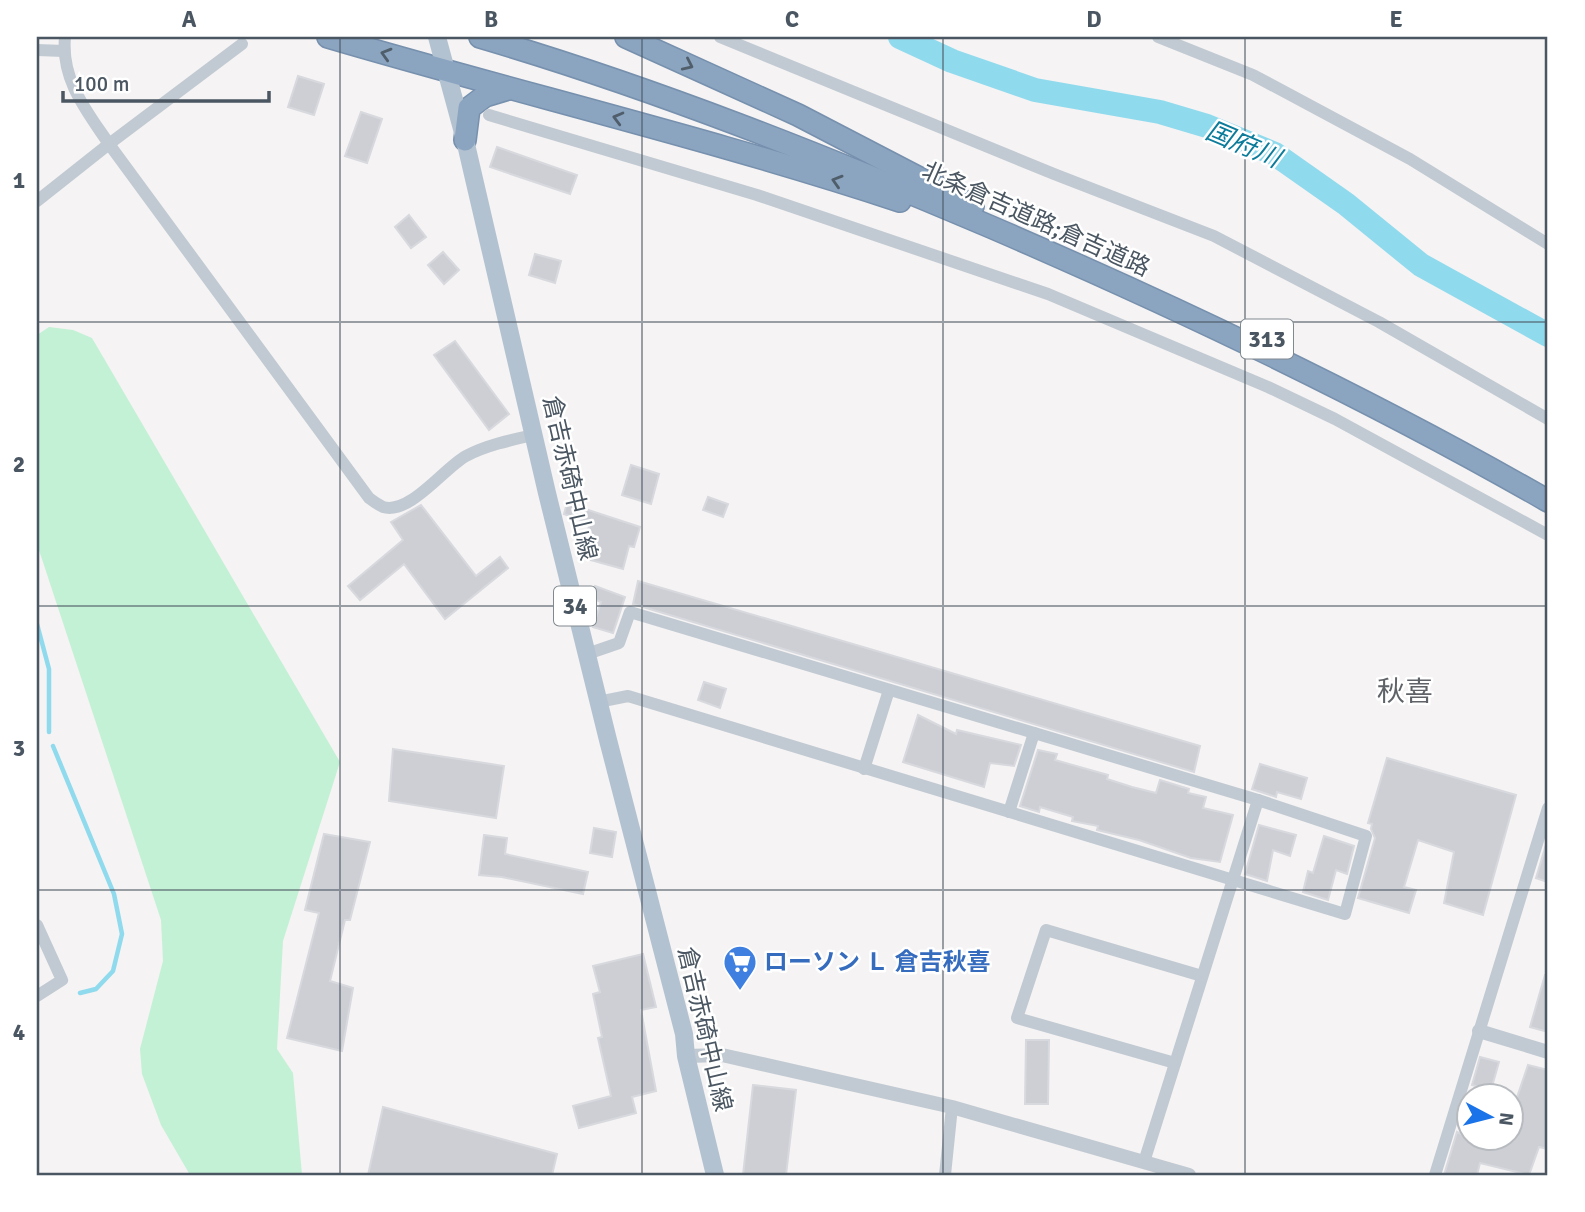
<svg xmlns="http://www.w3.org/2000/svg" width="1585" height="1212" font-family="Signika,'Noto Sans JP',sans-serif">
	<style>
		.green { fill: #c3f1d5 }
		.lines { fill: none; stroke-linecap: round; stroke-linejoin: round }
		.stream { stroke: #90daee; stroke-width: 4.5 }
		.river { stroke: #90daee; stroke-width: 24 }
		.building { fill: #cdcfd5; stroke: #d7d9de; stroke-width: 2 }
		.motorway-casing { stroke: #7690ad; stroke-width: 24 }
		.minor { stroke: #c1cad2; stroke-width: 12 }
		.tertiary { stroke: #c1cad2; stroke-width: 14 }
		.primary { stroke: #b3c2d1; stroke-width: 18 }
		.motorway { stroke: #8ba5c1; stroke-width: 21 }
		.oneway { stroke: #505e6b }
		.grid { fill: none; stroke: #4a5661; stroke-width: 2; stroke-opacity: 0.55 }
		.labels { text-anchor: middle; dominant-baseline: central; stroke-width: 5; stroke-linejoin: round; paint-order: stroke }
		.shield { fill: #fff; stroke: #808990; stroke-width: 2 }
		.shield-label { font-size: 23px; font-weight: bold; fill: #4a5661 }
		.street-label { font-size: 24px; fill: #4a5661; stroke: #fff }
		.shop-label { font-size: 24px; font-weight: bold; fill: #366cbe; stroke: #fff; text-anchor: start }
		.water-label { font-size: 26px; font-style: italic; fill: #0c7c9b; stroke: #fff }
		.quarter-label { font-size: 28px; fill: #5f6368; stroke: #fff }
		.neatline { fill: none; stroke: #4a5661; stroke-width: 2.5 }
		.grid-label { font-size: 23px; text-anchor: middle; font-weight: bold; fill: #4a5661 }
	</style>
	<rect width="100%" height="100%" fill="#f5f3f3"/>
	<!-- green -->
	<path class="green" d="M49 327 73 330 92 338 340 762 283 941 277 1049 293 1073 302 1175H190L161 1125 142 1074 140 1049 163 961 161 920 37 544V335Z"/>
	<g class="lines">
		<!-- stream -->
		<g class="stream">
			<path d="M37 624 49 669V732"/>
			<path d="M53 746 114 894 122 934 113 971 96 989 80 993"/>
		</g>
		<!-- river -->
		<path class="river" d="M900 37 952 61 1035 90 1160 112 1207 126 1275 154 1346 204 1421 265 1548 335"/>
	</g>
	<!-- building -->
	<g class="building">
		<path d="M298 76 324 84 314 115 288 107Z"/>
		<path d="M361 112 382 119 367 163 345 156Z"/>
		<path d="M497 147 577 175 570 194 490 167Z"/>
		<path d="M409 215 426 237 411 248 395 227Z"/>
		<path d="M443 252 459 270 444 284 428 265Z"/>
		<path d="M535 254 561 261 555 283 529 275Z"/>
		<path d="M455 341 509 414 489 430 434 355Z"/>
		<path d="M631 465 659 474 651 504 622 495Z"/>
		<path d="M708 497 728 504 723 517 703 510Z"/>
		<path d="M567 503 640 527 634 547 629 546 623 569 580 557 590 523 564 514Z"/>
		<path d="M421 505 476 576 500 557 508 568 445 619 404 564 360 600 348 586 403 540 391 522Z"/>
		<path d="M638 581 1200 746 1194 772 633 604Z"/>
		<path d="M595 586 625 597 613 633 593 627 601 602 591 598Z"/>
		<path d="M704 682 726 689 720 708 698 700Z"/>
		<path d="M918 715 956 734 957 730 1021 745 1014 766 990 763 984 787 903 762Z"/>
		<path d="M393 749 504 766 496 818 389 801Z"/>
		<path d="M1038 750 1057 754 1055 760 1108 775 1107 779 1132 787 1156 793 1160 780 1189 789 1188 793 1206 797 1203 808 1233 815 1220 862 1191 858 1139 840 1097 830 1098 826 1072 821 1073 817 1040 807 1039 812 1020 806Z"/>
		<path d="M1387 758 1516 795 1483 915 1444 903 1454 852 1418 840 1404 887 1416 890 1409 913 1358 898 1375 838 1371 829 1372 824 1368 823Z"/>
		<path d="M1260 764 1307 778 1301 799 1277 792 1276 797 1252 789Z"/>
		<path d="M1259 825 1296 835 1290 856 1273 850 1267 881 1245 874Z"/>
		<path d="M594 828 616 832 612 857 590 853Z"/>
		<path d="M324 834 370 842 350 920H345L330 981 353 988 342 1051 287 1038 319 913 305 910Z"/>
		<path d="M484 835 507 838 505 854 588 872 583 894 502 877 479 875Z"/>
		<path d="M1324 836 1354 846 1347 874 1336 870 1328 900 1303 892 1308 871 1313 873Z"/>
		<path d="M1548 838V882L1536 878Z"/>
		<path d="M643 954 656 1007 641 1010 656 1091 632 1097 636 1113 579 1128 573 1106 611 1096 598 1038 602 1037 593 994 600 992 593 966Z"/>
		<path d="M1545 975H1548V1032L1530 1027Z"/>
		<path d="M1026 1040H1049L1048 1104H1025Z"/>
		<path d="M1480 1057 1499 1062 1491 1090 1472 1085Z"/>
		<path d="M1528 1065 1548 1070V1149L1539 1147 1529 1175 1480 1163 1477 1175H1444L1457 1132 1469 1138H1511V1115Z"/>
		<path d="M753 1085 796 1090 786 1175H743Z"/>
		<path d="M383 1107 557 1154 552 1175H368Z"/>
	</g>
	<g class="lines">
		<defs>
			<g id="motorway">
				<path d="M328 37C518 93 712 139 900 201"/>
				<path d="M480 37C654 88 824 156 991 227 1181 309 1369 398 1548 501"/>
				<path d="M626 37 798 115 973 206"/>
				<path d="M465 140 469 108 485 96 508 89"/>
			</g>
		</defs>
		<!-- motorway casing -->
		<use href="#motorway" class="motorway-casing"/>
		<!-- minor -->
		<g class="minor">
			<path d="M65 37C61 80 86 110 109 144L369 498C373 501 379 505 383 507 410 515 444 468 466 456 487 445 511 440 534 435"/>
			<path d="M720 37 1054 174 1214 236 1379 322 1548 419"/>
			<path d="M1158 37 1253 75 1285 92 1410 159 1548 244"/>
			<path d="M37 50 64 51"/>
			<path d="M489 115 757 195 1048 294 1268 387 1335 419 1548 535"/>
			<path d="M37 201 109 144 242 44"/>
			<path d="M587 654 619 643 630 612 1258 800 1366 836 1345 914 628 696 598 702"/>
			<path d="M864 769 889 690"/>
			<path d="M1009 812 1034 733"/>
			<path d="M37 925 62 980 37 996"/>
			<path d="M1175 1063 1017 1018 1046 930 1202 976"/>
			<path d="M1144 1162 1258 800"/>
			<path d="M945 1175 952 1107"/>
			<path d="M1435 1175 1548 808"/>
		</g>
		<!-- tertiary -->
		<g class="tertiary">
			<path d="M1479 1031 1548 1052"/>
			<path d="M686 1056 722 1055 952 1107 1189 1175"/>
		</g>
		<!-- primary -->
		<path class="primary" d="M437 37 465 140 547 493 608 740 684 1034 686 1056 715 1175"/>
		<!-- motorway -->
		<use href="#motorway" class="motorway"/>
	</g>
	<!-- one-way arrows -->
	<defs><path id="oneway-chevron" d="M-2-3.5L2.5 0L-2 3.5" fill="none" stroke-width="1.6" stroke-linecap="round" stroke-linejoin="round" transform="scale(1.75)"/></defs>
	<g class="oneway">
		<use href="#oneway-chevron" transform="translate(386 54) rotate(-164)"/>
		<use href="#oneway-chevron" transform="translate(688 65) rotate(25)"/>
		<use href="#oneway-chevron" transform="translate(618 118) rotate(-165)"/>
		<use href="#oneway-chevron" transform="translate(837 181) rotate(-163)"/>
	</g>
	<!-- grid -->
	<path class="grid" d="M340 37V1175M642 37V1175M943 37V1175M1245 37V1175M37 322H1548M37 606H1548M37 890H1548"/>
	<!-- icons -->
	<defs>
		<symbol id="supermarket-pin" viewBox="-11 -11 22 30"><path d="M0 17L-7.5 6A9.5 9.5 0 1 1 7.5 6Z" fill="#3f7fe0" stroke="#fff"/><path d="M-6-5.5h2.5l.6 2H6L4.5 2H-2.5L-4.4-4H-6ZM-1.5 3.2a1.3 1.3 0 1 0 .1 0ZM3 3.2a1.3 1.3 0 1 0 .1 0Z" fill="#fff"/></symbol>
	</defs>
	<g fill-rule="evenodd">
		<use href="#supermarket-pin" x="721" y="943" width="38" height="52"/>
	</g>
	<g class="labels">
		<!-- shield labels -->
		<g class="shield">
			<rect x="1241" y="319.5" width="52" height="39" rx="5"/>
			<rect x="554" y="586.5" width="42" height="39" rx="5"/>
		</g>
		<g class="shield-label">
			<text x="1267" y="339">313</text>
			<text x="575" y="606">34</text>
		</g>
		<!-- street labels -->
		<g class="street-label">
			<text transform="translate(1036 219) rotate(24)">北条倉吉道路;倉吉道路</text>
			<text transform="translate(570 478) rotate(77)">倉吉赤碕中山線</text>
			<text transform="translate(705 1029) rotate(77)">倉吉赤碕中山線</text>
		</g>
		<!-- shop labels -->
		<g class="shop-label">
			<text x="764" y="962">ローソン Ｌ 倉吉秋喜</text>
		</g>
		<!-- water labels -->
		<g class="water-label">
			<text transform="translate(1243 145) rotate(23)">国府川</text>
		</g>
		<!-- quarter labels -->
		<g class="quarter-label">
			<text x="1405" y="692">秋喜</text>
		</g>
	</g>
	<!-- border -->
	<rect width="1585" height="1212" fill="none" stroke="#ffffff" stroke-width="77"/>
	<!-- north arrow -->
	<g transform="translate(1490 1117) rotate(97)"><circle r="33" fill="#ffffff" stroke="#b7bbc0" stroke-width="2"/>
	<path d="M0-5L12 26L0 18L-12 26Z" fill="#1a73e8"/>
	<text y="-10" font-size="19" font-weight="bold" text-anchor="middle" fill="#4a5661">N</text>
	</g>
	<!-- scale -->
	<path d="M63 91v10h206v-10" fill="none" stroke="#4a5661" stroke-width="3.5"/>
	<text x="74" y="91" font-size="21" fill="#4a5661" stroke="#ffffff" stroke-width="5" paint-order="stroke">100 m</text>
	<rect x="38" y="38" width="1508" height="1136" class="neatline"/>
	<g class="grid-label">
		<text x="189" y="27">A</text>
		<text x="491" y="27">B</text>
		<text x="792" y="27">C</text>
		<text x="1094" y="27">D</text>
		<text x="1396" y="27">E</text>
		<text x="19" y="188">1</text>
		<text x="19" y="472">2</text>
		<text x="19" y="756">3</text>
		<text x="19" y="1040">4</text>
	</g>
</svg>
